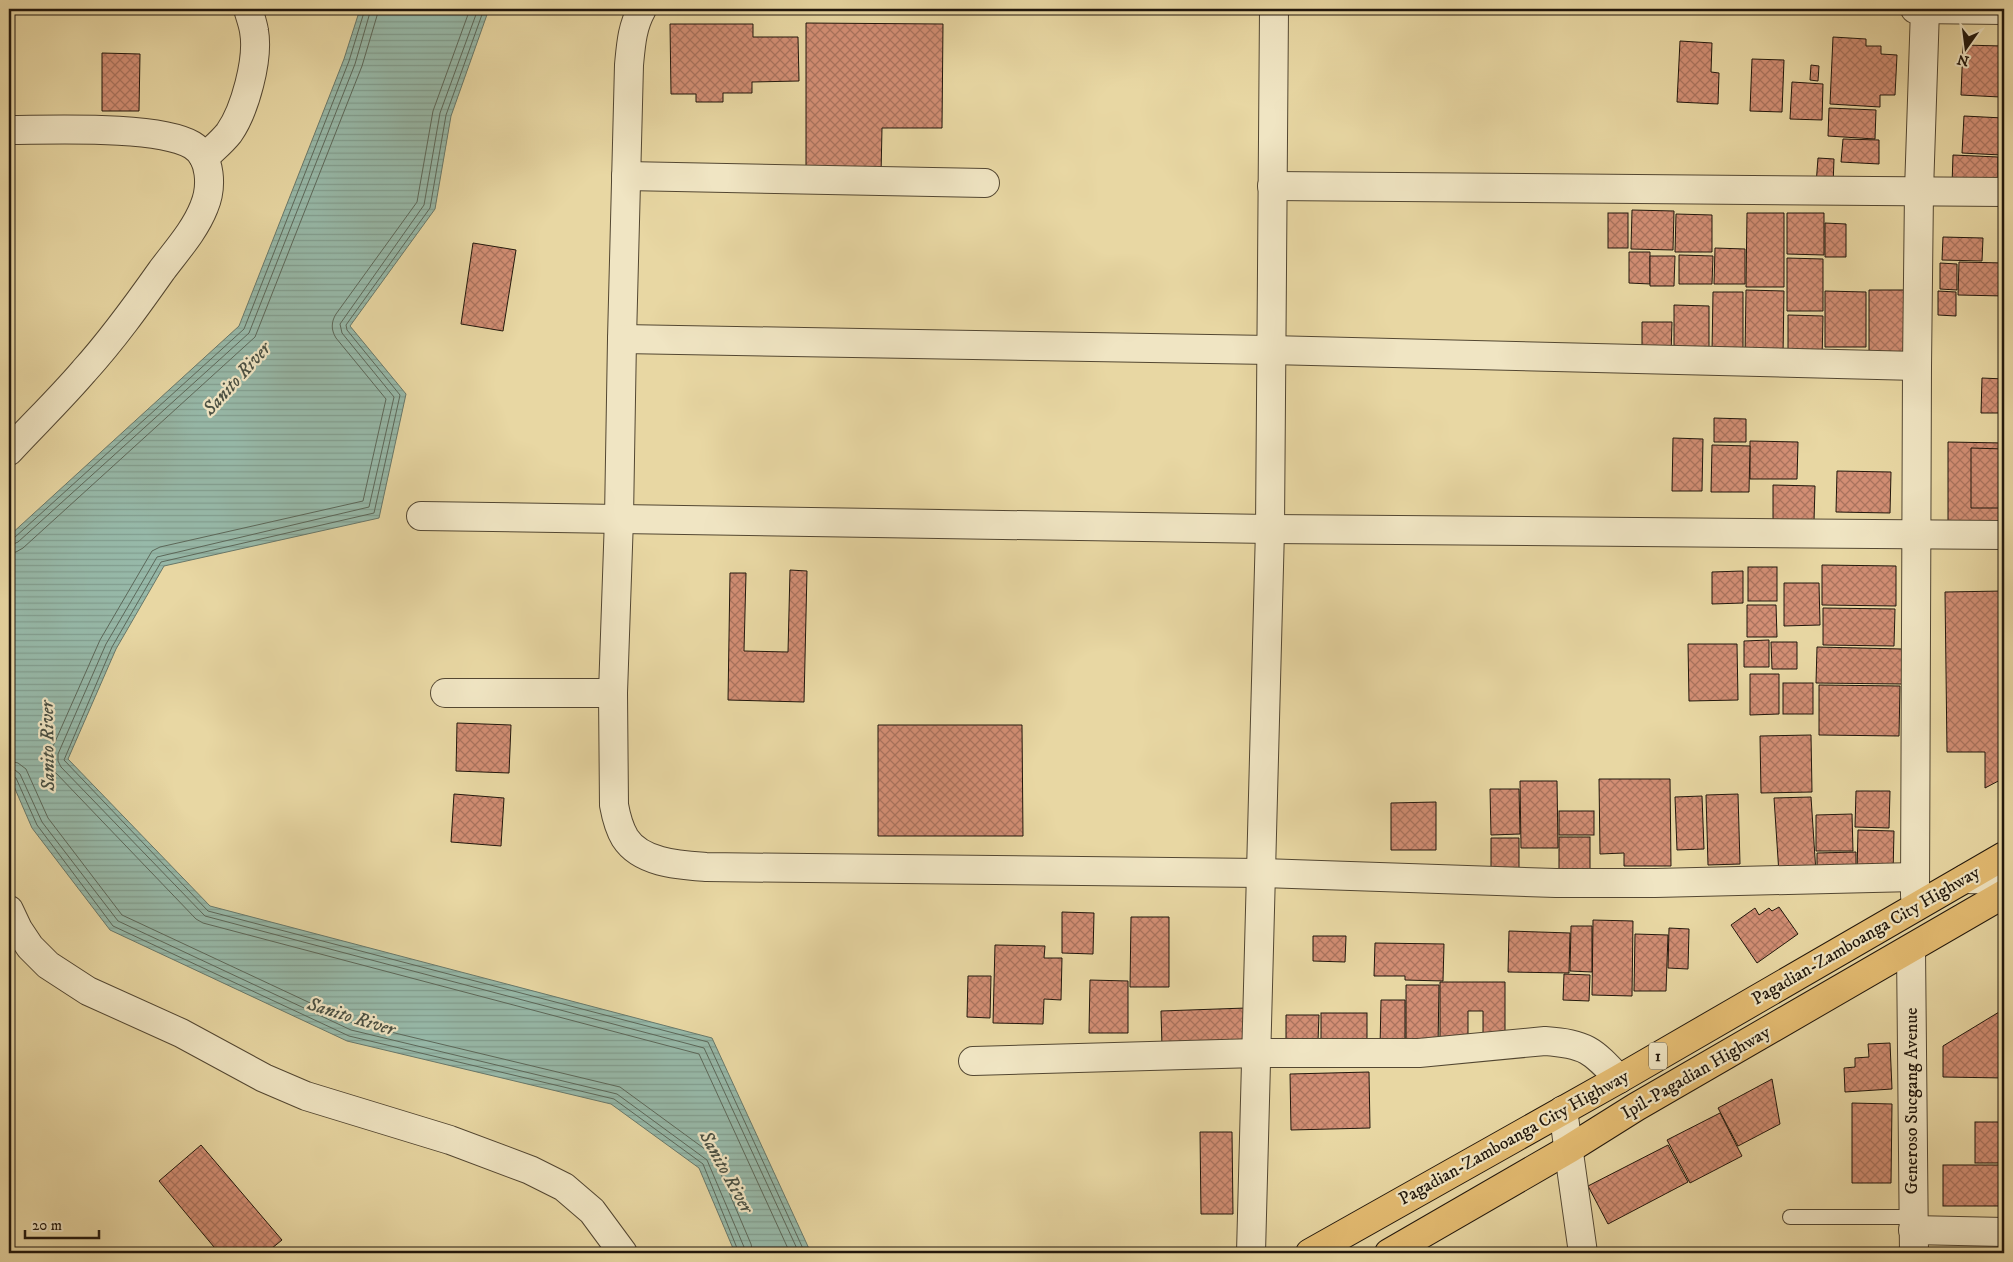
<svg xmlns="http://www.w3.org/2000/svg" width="2013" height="1262" font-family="'IM FELL DW Pica',serif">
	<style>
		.water { fill: url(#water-rules); stroke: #68786a }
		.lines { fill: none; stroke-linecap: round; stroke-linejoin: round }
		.shore { stroke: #5c685a; stroke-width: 1 }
		.building { fill: url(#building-cross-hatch); stroke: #21170c }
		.lane-casing { stroke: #534732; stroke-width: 16 }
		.street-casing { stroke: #534732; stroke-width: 30 }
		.primary-casing { stroke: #21170c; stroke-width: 30 }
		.lane { stroke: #f0e5c3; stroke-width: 14 }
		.street { stroke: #f0e5c3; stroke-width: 28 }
		.primary { stroke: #e4bc72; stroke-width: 28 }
		.labels { text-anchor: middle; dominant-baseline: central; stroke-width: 4.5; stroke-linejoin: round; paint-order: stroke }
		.shield { fill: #f0e5c3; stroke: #5f5543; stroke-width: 1 }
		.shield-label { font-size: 16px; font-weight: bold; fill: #21170c }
		.street-label { font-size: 18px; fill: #21170c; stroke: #f0e5c3 }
		.water-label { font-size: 19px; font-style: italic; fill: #4a5043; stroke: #f0e5c3 }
	</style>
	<defs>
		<pattern id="water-rules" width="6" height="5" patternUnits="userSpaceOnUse" patternTransform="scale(1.25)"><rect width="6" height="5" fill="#97b9a9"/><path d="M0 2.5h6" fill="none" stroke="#829e90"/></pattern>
		<pattern id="building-cross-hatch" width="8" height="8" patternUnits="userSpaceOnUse" patternTransform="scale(1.25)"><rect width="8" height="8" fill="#d28e74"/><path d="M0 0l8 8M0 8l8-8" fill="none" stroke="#aa735e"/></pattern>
	</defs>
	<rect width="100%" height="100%" fill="#e8d7a3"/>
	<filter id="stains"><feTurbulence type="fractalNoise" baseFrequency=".004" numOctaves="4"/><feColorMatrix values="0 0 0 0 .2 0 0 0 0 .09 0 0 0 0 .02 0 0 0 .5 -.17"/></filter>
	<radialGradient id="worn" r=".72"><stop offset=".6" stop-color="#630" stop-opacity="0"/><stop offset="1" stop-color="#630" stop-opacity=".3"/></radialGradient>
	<!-- water -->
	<path class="water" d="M360 9H489L451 116 435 209 350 326 406 394 379 518 164 566 116 649 68 759 210 906 712 1038 811 1253H735L699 1168 611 1104 347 1041 110 930 32 828 9 775V536L239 326 344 59Z"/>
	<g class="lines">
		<!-- shore -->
		<g class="shore">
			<path d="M470 9 433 111 417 202 336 314C331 322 331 330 336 338L386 399 363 501 160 547 152 551 100 640 51 751 50 763 55 772 196 919 203 923 699 1054 790 1253"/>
			<path d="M478 9 440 113 424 205 340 324 342 333 394 397 369 507 157 557 106 644 58 754V761L61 767 205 916 704 1048 799 1253"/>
			<path d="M484 9 446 115 430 208 346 325 347 330 400 395 374 513 161 562 112 647 64 760 208 911 708 1042 805 1253"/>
			<path d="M9 539 14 538 244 329 349 61 365 9"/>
			<path d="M9 546 18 542 249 333 355 64 371 9"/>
			<path d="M9 553 16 552 23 548 255 337 362 66 379 9"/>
			<path d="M9 761 18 763 26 769 48 818 122 915 353 1023 620 1087 713 1155 751 1244 753 1253"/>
			<path d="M9 769 15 770 20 774 42 822 118 921 351 1030 617 1094 707 1160 744 1247 745 1253"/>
			<path d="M9 775 16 778 37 825 113 926 349 1036 614 1099 703 1164 739 1253"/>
		</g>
	</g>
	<!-- building -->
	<g class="building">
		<path d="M806 23 943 24 942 128H882L881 175 806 174Z"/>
		<path d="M670 24H753V37H798L799 81 752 82V93H723V102H696V94H671Z"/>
		<path d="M1833 37 1866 39V46H1881V54L1897 55 1895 95H1880V107L1830 104Z"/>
		<path d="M1680 41 1712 43 1711 72 1719 73 1718 104 1677 102Z"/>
		<path d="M1963 45 2002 46 2000 97 1961 95Z"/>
		<path d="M102 53 140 54 139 111H102Z"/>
		<path d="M1752 59 1784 60 1782 112 1750 111Z"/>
		<path d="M1811 65 1819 66 1818 81 1810 80Z"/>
		<path d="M1792 82 1823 84 1822 120 1790 119Z"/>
		<path d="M1829 108 1876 110 1875 139 1828 136Z"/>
		<path d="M1964 116 2003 118 2001 155 1962 153Z"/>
		<path d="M2004 119V152H2003Z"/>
		<path d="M1843 139 1879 140V164L1841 162Z"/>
		<path d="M1953 155 1998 157V186L1952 185Z"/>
		<path d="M2001 157 2004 158V185H2000Z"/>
		<path d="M1818 158 1834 159 1833 186 1816 185Z"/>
		<path d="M1632 210 1674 211 1673 250 1631 249Z"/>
		<rect x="1608" y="213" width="20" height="35"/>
		<path d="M1747 213H1784V287H1746Z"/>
		<path d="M1787 213H1824V255L1787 254Z"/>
		<path d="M1676 214 1712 215V252H1675Z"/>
		<path d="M1825 223 1846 224V257H1825Z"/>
		<path d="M1943 237 1983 238 1982 261 1942 260Z"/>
		<path d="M473 243 516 250 503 331 461 324Z"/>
		<path d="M1715 248 1745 249V284H1714Z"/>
		<path d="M1629 252H1650V284L1629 283Z"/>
		<path d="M1679 255 1713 256 1712 284H1679Z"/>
		<path d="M1650 256H1675L1674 286H1650Z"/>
		<path d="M1787 258 1823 259V311H1787Z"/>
		<path d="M1959 262 2004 263V296L1958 295Z"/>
		<path d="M1940 263 1957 264V290L1940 289Z"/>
		<path d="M1746 290 1784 291 1783 357 1745 356Z"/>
		<path d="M1869 290H1904V356L1869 355Z"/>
		<path d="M1825 291 1866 292V347H1825Z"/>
		<path d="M1938 291 1956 292V316L1938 315Z"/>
		<path d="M1713 292H1743V353L1712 352Z"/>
		<path d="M1674 305 1709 306V356H1674Z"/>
		<path d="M1788 315 1823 316 1822 362H1788Z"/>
		<path d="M1642 322H1672L1671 355H1642Z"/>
		<path d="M1982 378 2004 379V413H1981Z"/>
		<path d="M1714 418 1746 419V442H1714Z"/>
		<path d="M1673 438 1703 439 1702 491H1672Z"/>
		<path d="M1750 441 1798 442 1797 479H1750Z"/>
		<path d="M1948 442 2004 443V528L1948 529Z"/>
		<path d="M1712 445 1750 446 1749 492H1711Z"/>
		<path d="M1971 448 2004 449V508H1971Z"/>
		<path d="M1837 471 1891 472 1890 513 1836 512Z"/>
		<path d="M1773 485 1815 486 1814 522H1773Z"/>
		<path d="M1822 565 1896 566V606L1822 605Z"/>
		<rect x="1748" y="567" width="29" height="34"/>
		<path d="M790 570 807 571 804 702 728 700 730 573H746L744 651 788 652Z"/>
		<path d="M1743 571V603L1712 604V572Z"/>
		<path d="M1784 583H1819L1820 625 1784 626Z"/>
		<path d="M2004 591V778L1985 788V752H1947L1945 592Z"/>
		<path d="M1747 605H1776L1777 637H1747Z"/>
		<path d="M1823 608 1895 609 1894 646 1823 645Z"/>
		<path d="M1769 640V667H1744V641Z"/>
		<path d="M1771 642H1797V669H1772Z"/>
		<path d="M1688 644H1737L1738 700 1689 701Z"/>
		<path d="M1817 647 1902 649V684L1816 683Z"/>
		<path d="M1750 674H1779V714L1750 715Z"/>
		<rect x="1783" y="683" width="30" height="31"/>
		<path d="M1819 685 1900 686 1899 736 1819 735Z"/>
		<path d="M457 723 511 725 509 773 456 771Z"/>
		<path d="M878 725H1022L1023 836H878Z"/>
		<path d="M1811 735 1812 792 1761 793 1760 736Z"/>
		<path d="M1599 779H1670L1671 866H1624V853L1600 854Z"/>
		<path d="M1520 781H1557L1558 848H1521Z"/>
		<path d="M1490 789H1519L1520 834 1491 835Z"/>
		<path d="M1856 791H1890L1889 828 1855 827Z"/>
		<path d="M454 794 504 798 501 846 451 842Z"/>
		<path d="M1738 794 1740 864 1708 865 1706 795Z"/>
		<path d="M1702 796 1704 849 1677 850 1675 797Z"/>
		<path d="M1811 797 1816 873 1779 874 1774 798Z"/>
		<path d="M1436 802V850H1391V803Z"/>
		<rect x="1559" y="811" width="35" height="24"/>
		<path d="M1852 814 1853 851H1816V815Z"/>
		<path d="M1858 830 1894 831 1893 874 1857 873Z"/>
		<rect x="1559" y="837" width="31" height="40"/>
		<path d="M1491 838H1519V876L1491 877Z"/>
		<path d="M1856 852V871L1817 872V853Z"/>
		<path d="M1779 907 1798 934 1757 963 1731 925 1755 908 1759 915 1769 908 1772 911Z"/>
		<path d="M1062 912 1094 913 1093 954 1062 953Z"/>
		<path d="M1131 917H1169V987H1130Z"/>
		<path d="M1593 920 1633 921 1632 996 1592 995Z"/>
		<path d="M1571 926H1592V972L1570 971Z"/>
		<path d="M1669 928 1689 929 1688 969 1668 968Z"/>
		<path d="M1509 931 1570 933 1569 973 1508 972Z"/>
		<path d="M1635 934 1668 935 1666 991H1634Z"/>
		<path d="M1313 936H1346L1345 962 1313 961Z"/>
		<path d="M1375 943 1444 944 1443 981 1405 980V976H1374Z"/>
		<path d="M995 945 1045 946 1044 958H1062L1061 1000 1044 999 1043 1024 993 1023Z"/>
		<path d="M1564 974 1590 975 1589 1001 1563 1000Z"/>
		<path d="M968 976H991L990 1018 967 1017Z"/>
		<path d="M1090 980 1128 981V1033H1089Z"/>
		<path d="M1440 982H1505V1044H1483V1011H1468V1046H1440Z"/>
		<path d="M1406 985H1439L1438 1047 1406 1046Z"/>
		<path d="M1381 1000H1405V1048H1380Z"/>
		<path d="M1246 1008 1247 1045 1162 1047 1161 1011Z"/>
		<path d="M2004 1009V1078L1943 1077V1046Z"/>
		<rect x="1321" y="1013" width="46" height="30"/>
		<path d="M1286 1015H1319L1318 1041 1286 1040Z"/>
		<path d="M1890 1043 1892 1089 1845 1092 1844 1068 1855 1067V1058L1869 1057 1868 1044Z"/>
		<path d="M1369 1072 1370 1128 1291 1130 1290 1074Z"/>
		<path d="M1772 1079 1780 1124 1738 1146 1718 1108Z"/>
		<path d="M1852 1103 1892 1104 1891 1183H1852Z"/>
		<path d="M1720 1113 1742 1156 1690 1183 1667 1140Z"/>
		<rect x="1975" y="1122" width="29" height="41"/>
		<path d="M1200 1132H1232L1233 1214H1201Z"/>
		<path d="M201 1145 282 1240 266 1253H219L159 1181Z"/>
		<path d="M1668 1145 1688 1182 1608 1224 1588 1186Z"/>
		<rect x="1943" y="1165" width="58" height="41"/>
	</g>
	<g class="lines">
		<defs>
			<path id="lane" d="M1790 1217H1913"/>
			<g id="street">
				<path d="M642 9C632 27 631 44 629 65L622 339 619 518 613 693 614 805C616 816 619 828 625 838 641 863 679 865 706 867L1261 873 1556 883H1655L1915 877"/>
				<path d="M1915 9 2004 10"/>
				<path d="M9 130C50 130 158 125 192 145 212 157 212 188 204 207 195 230 177 250 162 270 138 304 113 339 84 371 60 399 34 424 9 451"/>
				<path d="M204 158C212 150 222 142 229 133 245 110 259 59 254 31 253 24 250 16 248 9"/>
				<path d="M626 176 985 183"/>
				<path d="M1272 186 2004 192"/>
				<path d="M622 339 1270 350 1917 366"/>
				<path d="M421 516 1270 529 2004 535"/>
				<path d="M445 693H613"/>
				<path d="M1965 879 2004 880"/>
				<path d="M1915 896 1917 366 1919 191 1925 9"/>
				<path d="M9 910 18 929 30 947 48 965 88 991 181 1033 264 1078 306 1096 450 1140 530 1170 564 1187 592 1211 623 1253"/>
				<path d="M1911 949 1914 1253"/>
				<path d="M973 1061 1257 1053H1419L1545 1041C1586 1044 1592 1050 1619 1079"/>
				<path d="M1563 1110 1583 1253"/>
				<path d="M1913 1230 2004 1232"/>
				<path d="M1251 1253 1270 529 1274 9"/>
			</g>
			<g id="primary">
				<path d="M1310 1253 1619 1079 2004 856"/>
				<path d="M1389 1253 1569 1149 1636 1107 2004 894"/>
			</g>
		</defs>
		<!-- lane casing -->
		<use href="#lane" class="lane-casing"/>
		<!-- street casing -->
		<use href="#street" class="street-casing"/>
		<!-- primary casing -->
		<use href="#primary" class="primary-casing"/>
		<!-- lane -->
		<use href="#lane" class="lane"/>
		<!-- street -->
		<use href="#street" class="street"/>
		<!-- primary -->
		<use href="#primary" class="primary"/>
	</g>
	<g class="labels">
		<!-- shield labels -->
		<rect class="shield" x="1649" y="1042.5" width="18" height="27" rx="4"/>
		<g class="shield-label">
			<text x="1658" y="1056">1</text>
		</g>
		<!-- street labels -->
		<g class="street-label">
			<text transform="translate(1866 936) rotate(-30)">Pagadian-Zamboanga City Highway</text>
			<text transform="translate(1696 1073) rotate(-30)">Ipil-Pagadian Highway</text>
			<text transform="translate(1912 1101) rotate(-90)">Generoso Sucgang Avenue</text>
			<text transform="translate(1514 1138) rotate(-29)">Pagadian-Zamboanga City Highway</text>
		</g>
		<!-- water labels -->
		<g class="water-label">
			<text transform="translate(237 379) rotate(-48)">Sanito River</text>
			<text transform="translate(48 746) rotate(-91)">Sanito River</text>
			<text transform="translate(351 1017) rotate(17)">Sanito River</text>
			<text transform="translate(726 1172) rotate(61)">Sanito River</text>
		</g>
	</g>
	<!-- margin -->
	<rect width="2013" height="1262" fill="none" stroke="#e8d7a3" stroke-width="30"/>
	<rect x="10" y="10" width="1993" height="1242" fill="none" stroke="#21170c" stroke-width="2.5"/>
	<rect x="15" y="15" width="1983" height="1232" fill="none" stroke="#21170c"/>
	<!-- north arrow -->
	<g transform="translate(1966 48) rotate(194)" stroke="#f0e5c3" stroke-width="4" paint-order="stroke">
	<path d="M0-4L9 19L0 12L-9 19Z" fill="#21170c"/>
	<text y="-8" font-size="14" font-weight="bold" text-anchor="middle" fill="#21170c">N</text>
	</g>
	<!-- scale -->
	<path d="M25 1230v8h74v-8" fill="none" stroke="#21170c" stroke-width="2.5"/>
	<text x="32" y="1230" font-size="15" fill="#21170c" stroke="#f0e5c3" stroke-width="4" paint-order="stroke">20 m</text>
	<rect width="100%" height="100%" filter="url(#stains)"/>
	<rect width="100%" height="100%" fill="url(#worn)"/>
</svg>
